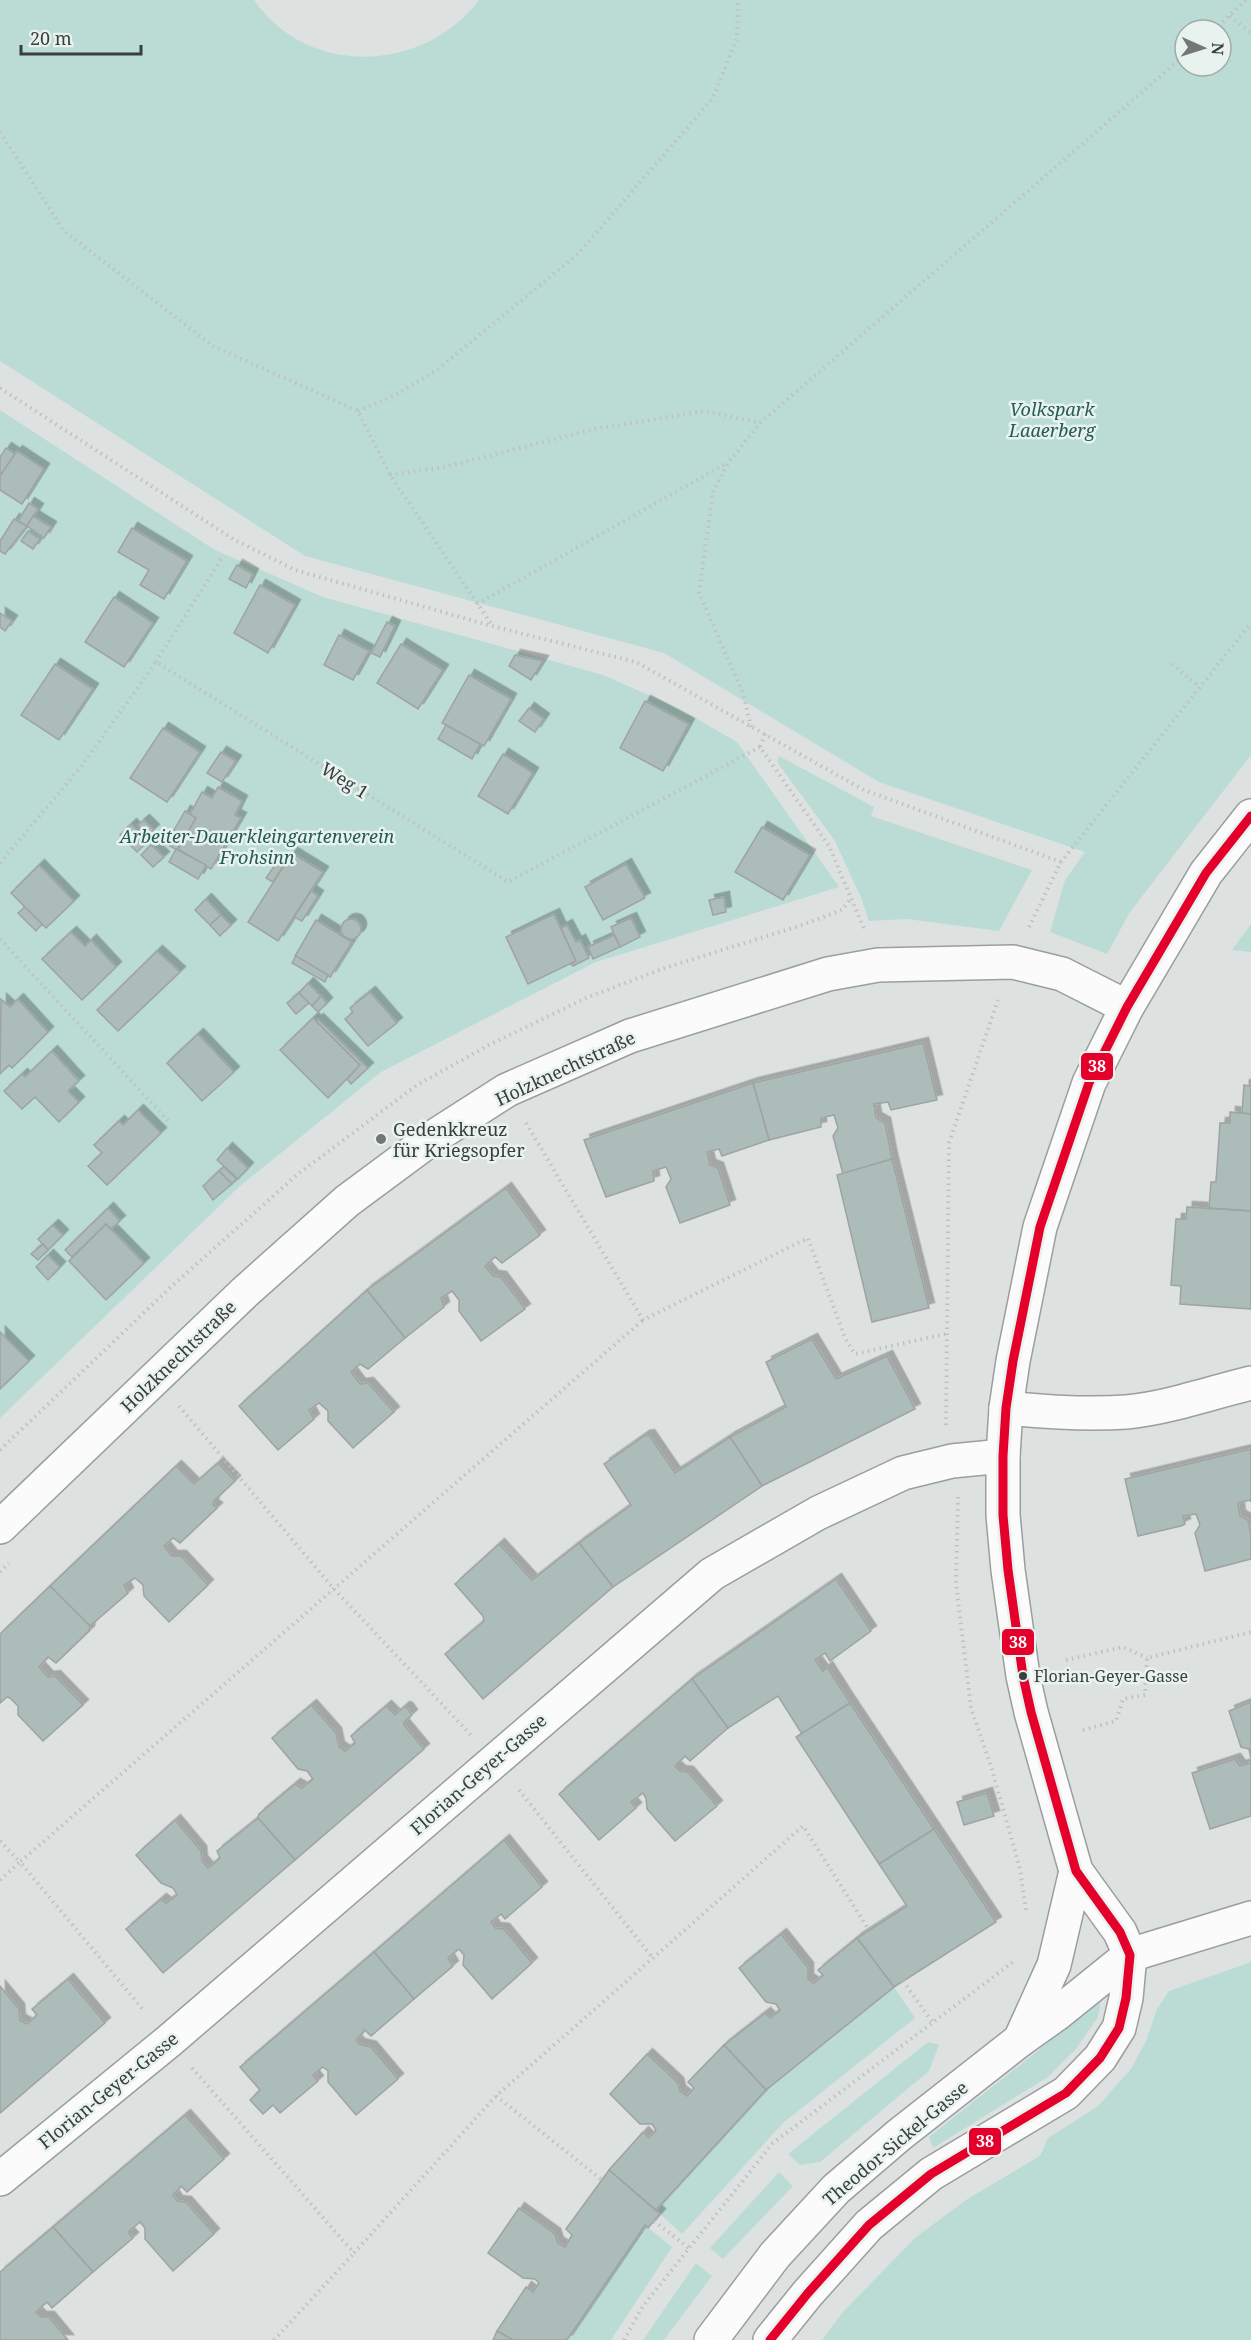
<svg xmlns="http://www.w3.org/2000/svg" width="1251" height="2340" font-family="'Noto Serif',serif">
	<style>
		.green { fill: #bbdcd4; fill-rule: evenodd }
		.building { fill: #acbcb8; stroke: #9fa3a2; stroke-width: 1.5; filter: url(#shadow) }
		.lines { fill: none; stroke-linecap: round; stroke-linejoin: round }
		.street-casing { stroke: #9b9e9e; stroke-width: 36 }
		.primary-casing { stroke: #9b9e9e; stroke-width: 36 }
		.path { stroke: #bfc0c0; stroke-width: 4; stroke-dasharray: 1.5 4.5; stroke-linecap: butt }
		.street { stroke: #fafbfa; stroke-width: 33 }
		.primary { stroke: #fafbfa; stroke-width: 33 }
		.bus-1-casing { stroke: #e8f2ef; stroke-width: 14 }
		.bus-1 { stroke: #e4002b; stroke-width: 9 }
		.poi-dot { fill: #737776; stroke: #e8f2ef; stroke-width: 2 }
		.bus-dot { fill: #3a3e3c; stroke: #e8f2ef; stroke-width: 2 }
		.labels { text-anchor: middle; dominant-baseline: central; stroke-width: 5; stroke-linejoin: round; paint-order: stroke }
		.bus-label { font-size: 16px; fill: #3a3e3c; stroke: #e8f2ef; text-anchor: start }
		.park-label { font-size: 18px; font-style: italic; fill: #255c51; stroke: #e8f2ef }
		.street-label { font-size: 18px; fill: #3a3e3c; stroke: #e8f2ef }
		.poi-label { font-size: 18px; fill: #3a3e3c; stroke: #e8f2ef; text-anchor: start }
		.line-badge { stroke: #e8f2ef; stroke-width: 2 }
		.badge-label { font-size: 16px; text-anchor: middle; font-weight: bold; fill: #fff }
	</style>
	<defs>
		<filter id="shadow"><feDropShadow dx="5.5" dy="-5.5" stdDeviation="0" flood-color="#0004"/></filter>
	</defs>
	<rect width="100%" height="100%" fill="#dde2e1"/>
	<!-- green -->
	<g class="green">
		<path d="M0 0H254C308 78 424 73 479 0H1251V755L1130 912 1107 954 1050 932 1065 880 1085 852 879 782 664 653 305 556 0 361ZM1185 30H1221V66H1185Z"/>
		<path d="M0 410 215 550 323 597 603 675 678 708 737 742 839 887 596 962 381 1072 240 1186 0 1418Z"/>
		<path d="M779 756 874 807 871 816 1032 870 999 931 907 919 869 921 862 900 835 841 777 762Z"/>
		<path d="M1251 924V952L1232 950Z"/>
		<path d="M1251 1962V2340H822L842 2313 915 2238 966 2200 1040 2156 1048 2138 1098 2106 1131 2069 1146 2041 1157 2009 1169 1991Z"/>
		<path d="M894 1987 915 2018 783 2123 682 2234 656 2210 766 2090Z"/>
		<path d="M1102 1995 1098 2017 1076 2049 1048 2077 933 2148 929 2137 1039 2050 1077 2013Z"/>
		<path d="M928 2042 939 2045 929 2071 820 2162 800 2165 788 2154Z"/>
		<path d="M779 2172 793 2186 723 2259 710 2248Z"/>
		<path d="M645 2225 672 2247 611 2340H567Z"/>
		<path d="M696 2263 712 2276 664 2340H643Z"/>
	</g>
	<!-- building -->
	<g class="building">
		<path d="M6 448 15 454 0 476V457Z"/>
		<path d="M17 451 44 469 22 504 0 490V476Z"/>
		<path d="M29 503 38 509 27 526 18 521Z"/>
		<path d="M33 516 51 527 44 538 27 526Z"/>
		<path d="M14 519 27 526 5 554 0 551V541Z"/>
		<path d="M132 528 187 561 164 599 140 585 149 570 118 552Z"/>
		<path d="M28 531 40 539 33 549 21 541Z"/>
		<path d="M237 565 253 574 246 588 229 579Z"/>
		<path d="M260 585 295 605 268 653 234 633Z"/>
		<path d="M114 597 153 623 124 667 85 642Z"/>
		<path d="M0 613 12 621 5 631 0 627Z"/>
		<path d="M387 622 395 626 380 657 371 653Z"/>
		<path d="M339 635 369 651 353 680 324 665Z"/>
		<path d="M401 644 443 670 418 709 377 683Z"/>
		<path d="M515 655 543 661 531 680 509 666Z"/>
		<path d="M55 664 93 689 59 740 21 715Z"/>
		<path d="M469 675 511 699 484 746 442 723Z"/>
		<path d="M645 701 689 724 663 771 620 748Z"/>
		<path d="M529 708 544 719 535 732 519 721Z"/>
		<path d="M446 725 480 744 472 759 438 739Z"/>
		<path d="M163 728 200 752 167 802 130 778Z"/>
		<path d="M221 752 236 761 222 782 207 773Z"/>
		<path d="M503 754 533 773 508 814 478 796Z"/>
		<path d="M218 787 242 801 235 815 241 818 211 869 178 849 196 818 190 814 202 792 212 798Z"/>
		<path d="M185 811 196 818 177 850 166 844Z"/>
		<path d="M144 820 154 830 147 836 138 825Z"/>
		<path d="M131 824 148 841 137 852 120 835Z"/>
		<path d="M762 827 810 855 783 900 735 872Z"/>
		<path d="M151 845 164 857 153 867 141 855Z"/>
		<path d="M176 849 206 865 198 879 169 862Z"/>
		<path d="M292 853 323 872 278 941 248 922Z"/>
		<path d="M280 858 286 862 273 882 266 878Z"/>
		<path d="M626 864 645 898 603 920 585 887Z"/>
		<path d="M39 865 74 901 46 928 11 893Z"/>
		<path d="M311 891 318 896 302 921 294 917Z"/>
		<path d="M724 897 726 912 713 915 709 900Z"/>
		<path d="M206 899 221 915 210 925 195 910Z"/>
		<path d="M25 907 42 924 36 931 18 913Z"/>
		<path d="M554 914 576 961 528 984 506 937Z"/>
		<path d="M221 915 231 925 220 936 210 925Z"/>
		<path d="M631 918 640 937 620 947 611 927Z"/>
		<circle cx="351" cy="929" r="10"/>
		<path d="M316 920 352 942 330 977 295 956Z"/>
		<path d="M567 925 576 942 580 940 589 958 573 966 571 964 576 961 561 928Z"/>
		<path d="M71 932 85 946 91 940 116 967 82 1000 42 959Z"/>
		<path d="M614 935 620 947 593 959 588 947Z"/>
		<path d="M157 951 180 972 118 1031 97 1010Z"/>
		<path d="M296 956 328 975 325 982 292 963Z"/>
		<path d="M308 983 321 996 312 1006 299 993Z"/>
		<path d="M370 992 397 1023 368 1046 345 1019 353 1012 350 1008Z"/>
		<path d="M299 993 309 1003 296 1014 287 1003Z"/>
		<path d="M321 996 327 1003 318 1012 312 1006Z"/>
		<path d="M1 999 10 1007 18 999 48 1032 12 1068 9 1065 0 1074Z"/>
		<path d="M313 1018 360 1065 328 1098 280 1050Z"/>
		<path d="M318 1019 368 1068 351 1084 347 1079 360 1065 316 1021Z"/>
		<path d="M198 1034 234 1072 202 1101 167 1063Z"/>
		<path d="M923 1043 937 1100 891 1110 888 1102 874 1104 876 1118 885 1123 892 1159 843 1174 833 1136 838 1128 834 1115 821 1118V1127L769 1140 753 1083Z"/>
		<path d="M52 1051 79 1081 68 1091 79 1102 59 1122 35 1097 22 1109 4 1091 22 1074 25 1077Z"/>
		<path d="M753 1083 769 1140 722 1156 719 1149 707 1152 710 1165 718 1168 730 1205 680 1223 666 1187 671 1179 666 1167 653 1171 654 1181 606 1197 584 1140Z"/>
		<path d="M1244 1085 1251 1086V1114L1242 1113Z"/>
		<path d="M138 1110 161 1133 107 1185 88 1166 102 1153 94 1145 119 1121 123 1125Z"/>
		<path d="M1230 1112 1251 1114V1211L1209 1208 1211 1182H1216L1220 1123H1230Z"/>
		<path d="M227 1148 248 1168 238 1179 217 1160Z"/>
		<path d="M892 1159 929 1308 872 1322 837 1175Z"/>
		<path d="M224 1167 237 1179 232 1184 219 1171Z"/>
		<path d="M219 1171 232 1184 213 1200 203 1186Z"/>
		<path d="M506 1188 540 1235 502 1263 495 1257 485 1266 493 1276 501 1277 525 1309 481 1341 459 1311V1300L452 1291 441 1298 444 1307 405 1338 367 1290Z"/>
		<path d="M1187 1207 1251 1211V1309L1180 1304 1181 1286 1171 1285 1176 1219H1186Z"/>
		<path d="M108 1208 120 1221 111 1229 106 1224 72 1257 65 1250Z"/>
		<path d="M106 1224 144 1263 106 1300 69 1261Z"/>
		<path d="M53 1225 63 1235 48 1250 38 1239Z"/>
		<path d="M43 1244 48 1250 38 1260 31 1254Z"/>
		<path d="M48 1255 60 1267 48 1280 36 1267Z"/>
		<path d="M367 1290 405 1338 368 1369 360 1364 351 1372 360 1384 368 1383 394 1412 353 1448 328 1421V1411L319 1403 309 1410 314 1419 278 1450 239 1406Z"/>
		<path d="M0 1332 29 1361 0 1389Z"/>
		<path d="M812 1339 836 1379 887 1356 915 1409 762 1486 730 1437 786 1407 766 1362Z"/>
		<path d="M649 1435 675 1473 730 1437 762 1486 613 1587 579 1543 631 1505 604 1464 644 1436Z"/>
		<path d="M1251 1449V1502L1250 1500 1238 1503 1240 1516 1248 1520 1251 1535V1559L1205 1571 1195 1533 1200 1525 1196 1514 1183 1516 1185 1524 1181 1526 1138 1536 1125 1479Z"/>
		<path d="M218 1463 235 1481 214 1501 213 1505 217 1508 180 1543 173 1538 164 1546 172 1556H181L208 1585 169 1622 144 1596 143 1585 135 1578 124 1585 128 1593 90 1626 50 1586 176 1466 194 1484Z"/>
		<path d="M579 1543 613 1587 483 1699 445 1654 484 1621 483 1616 455 1584 499 1544 532 1580Z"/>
		<path d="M836 1579 871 1631 830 1661 825 1653 815 1660 823 1671 827 1667 850 1703 802 1734 778 1696 728 1728 692 1679Z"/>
		<path d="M50 1586 90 1626 89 1631 56 1663 48 1657 39 1667 48 1677 55 1676 83 1705 43 1741 18 1715V1706L10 1698 7 1697 0 1703V1634Z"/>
		<path d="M692 1679 728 1728 690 1761 685 1756 675 1766 680 1771 688 1772 717 1806 675 1841 647 1809 646 1798 643 1793 631 1802 636 1808 599 1840 559 1794Z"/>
		<path d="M1251 1702V1759L1249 1749 1241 1747 1229 1711Z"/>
		<path d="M850 1703 934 1829 879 1864 796 1737Z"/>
		<path d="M311 1705 336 1733 339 1747 345 1751 355 1743 351 1736 386 1706 395 1715 404 1707 407 1708 412 1715 404 1722V1725L424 1749 295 1860 258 1818 259 1814 295 1784 302 1788 313 1779 307 1771 298 1769 272 1738Z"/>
		<path d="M1235 1759 1240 1766 1251 1763V1816L1210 1829 1192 1773Z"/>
		<path d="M987 1793 994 1816 964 1825 957 1802Z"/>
		<path d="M258 1818 295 1860 163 1973 126 1929 161 1899 166 1903 177 1895 173 1888 161 1883 136 1855 175 1820 201 1851 202 1861 208 1868 220 1858 217 1851Z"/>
		<path d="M934 1829 996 1922 894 1987 857 1938 907 1906 879 1864Z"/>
		<path d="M504 1840 542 1887 505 1919 501 1914 491 1922 495 1928 504 1929 532 1963 492 1999 463 1965 464 1955 459 1949 448 1958 453 1966 414 1999 374 1952Z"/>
		<path d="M781 1934 808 1968V1979L814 1983 823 1975 818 1970 857 1938 894 1987 766 2090 724 2045 765 2013 770 2018 780 2010 776 2004 766 2002 739 1968Z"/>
		<path d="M374 1952 414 1999 371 2036 365 2030 356 2040 359 2044 371 2047 398 2079 356 2115 328 2082V2071L323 2067 313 2075 318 2081 280 2113 273 2105 263 2114 250 2100 260 2090 240 2067Z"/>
		<path d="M68 1979 105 2023 0 2113V1986L19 2009 20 2020 27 2024 37 2015 32 2009Z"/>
		<path d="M724 2045 766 2090 656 2210 609 2170 643 2132 649 2138 656 2130 652 2124H640L610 2094 647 2054 678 2083 680 2091 687 2096 694 2088 688 2082Z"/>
		<path d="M185 2115 224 2159 187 2192 181 2186 173 2195 177 2201 186 2202 214 2234 173 2271 145 2239V2228L140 2222 128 2232 133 2238 93 2272 53 2227Z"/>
		<path d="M609 2170 660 2214 648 2228 645 2225 567 2340H513L497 2331 526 2287 533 2292 539 2283 535 2279 523 2278 488 2253 519 2208 555 2234 558 2243 565 2247 572 2235 566 2229Z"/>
		<path d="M53 2227 93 2272 52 2308 47 2302 36 2312 41 2317H49L68 2340H0V2272Z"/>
		<path d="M497 2331 513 2340H493Z"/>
	</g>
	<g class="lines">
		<defs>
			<g id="street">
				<path d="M1006 1408C1046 1412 1086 1415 1126 1412 1168 1408 1210 1393 1251 1383"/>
				<path d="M0 1527 245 1292 347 1201 432 1138 507 1090 630 1036 828 974 878 965 1013 962 1062 974 1127 1007"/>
				<path d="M1020 2040 1058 2013 1130 1955 1251 1918"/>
				<path d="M0 2179 169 2041 712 1574 818 1513 903 1473 952 1461 1003 1456"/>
			</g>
			<g id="primary">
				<path d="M711 2340 775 2255 836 2189 899 2135 1020 2040 1054 1965 1076 1871"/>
				<path d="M770 2340 808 2293 869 2225 931 2174 1066 2093 1100 2058 1119 2028 1126 1998 1130 1955 1120 1932 1076 1871 1031 1712 1023 1676 1008 1570 1003 1515V1456L1006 1408 1013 1361 1040 1227 1089 1083 1127 1007 1206 873 1251 816"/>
			</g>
		</defs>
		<!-- street casing -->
		<use href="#street" class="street-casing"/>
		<!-- primary casing -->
		<use href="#primary" class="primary-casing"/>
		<!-- path -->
		<g class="path">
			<path d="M1230 16 1251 33"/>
			<path d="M1214 30 1246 0"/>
			<path d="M0 132 64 231 213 346 358 411 390 475 492 625"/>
			<path d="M0 388 233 539 295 570 492 626 636 662 864 790 1061 862"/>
			<path d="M358 411 396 395 438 369 578 254 713 98 737 38 738 0"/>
			<path d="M390 475 445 467 595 429 705 411 760 423"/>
			<path d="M477 604 727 463"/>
			<path d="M156 662 221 559"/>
			<path d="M1172 664 1200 687"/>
			<path d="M751 727 743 693 699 593 713 492 728 463 760 423 1185 55"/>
			<path d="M765 734 760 747 829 846 865 931"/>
			<path d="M0 863 80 768 156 662 508 882 760 747"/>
			<path d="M1029 927 1061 862 1251 623"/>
			<path d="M0 939 169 1122"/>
			<path d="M526 1123 643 1320 808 1238 845 1338 855 1354 945 1334"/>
			<path d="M179 1406 334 1589 471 1735"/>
			<path d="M946 1425 949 1143 998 1000"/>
			<path d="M0 1450 173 1285 298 1174 417 1085 489 1045 588 997 668 967 799 926 842 910 852 897"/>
			<path d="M958 1497 956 1583 971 1708 991 1766 1020 1869 1026 1910"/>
			<path d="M0 1572 9 1563"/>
			<path d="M1066 1660 1123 1647 1147 1658"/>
			<path d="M1083 1730 1116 1721 1123 1699 1145 1695 1147 1658 1251 1632"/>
			<path d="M519 1790 652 1957"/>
			<path d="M0 1841 20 1862 643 1320"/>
			<path d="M0 1880 20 1862 145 2012"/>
			<path d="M903 1981 933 2023"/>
			<path d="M192 2068 354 2253 496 2096 803 1826 869 1930"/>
			<path d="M496 2096 602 2180"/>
			<path d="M654 2221 689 2248"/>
			<path d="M274 2340 354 2253"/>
			<path d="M624 2340 643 2306 773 2143 1013 1962"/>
		</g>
		<!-- street -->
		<use href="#street" class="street"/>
		<!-- primary -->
		<use href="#primary" class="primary"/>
		<defs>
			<path id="bus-1" d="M770 2340 808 2293 869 2225 931 2174 1066 2093 1100 2058 1119 2028 1126 1998 1130 1955 1120 1932 1076 1871 1031 1712 1023 1676 1008 1570 1003 1515V1456L1006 1408 1013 1361 1040 1227 1089 1083 1127 1007 1206 873 1251 816"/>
		</defs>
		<!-- bus-1 casing -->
		<use href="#bus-1" class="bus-1-casing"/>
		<!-- bus-1 -->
		<use href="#bus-1" class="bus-1"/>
	</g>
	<!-- markers -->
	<circle class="poi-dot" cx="381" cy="1139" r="6"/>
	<circle class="bus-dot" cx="1023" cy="1676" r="5"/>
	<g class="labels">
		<!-- bus labels -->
		<g class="bus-label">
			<text x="1034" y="1676">Florian-Geyer-Gasse</text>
		</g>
		<!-- park labels -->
		<g class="park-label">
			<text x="1052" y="409">Volkspark<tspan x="1052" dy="21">Laaerberg</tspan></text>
			<text x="257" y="836">Arbeiter-Dauerkleingartenverein<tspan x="257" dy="21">Frohsinn</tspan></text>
		</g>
		<!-- street labels -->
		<g class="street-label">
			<text transform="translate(345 780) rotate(32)">Weg 1</text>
			<text transform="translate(565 1068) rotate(-25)">Holzknechtstraße</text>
			<text transform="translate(178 1356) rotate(-44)">Holzknechtstraße</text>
			<text transform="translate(478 1774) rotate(-41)">Florian-Geyer-Gasse</text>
			<text transform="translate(108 2090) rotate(-39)">Florian-Geyer-Gasse</text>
			<text transform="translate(895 2143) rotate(-40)">Theodor-Sickel-Gasse</text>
		</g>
		<!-- poi labels -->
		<g class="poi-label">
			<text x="393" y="1129">Gedenkkreuz<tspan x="393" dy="21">für Kriegsopfer</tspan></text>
		</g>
	</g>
	<g class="line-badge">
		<rect x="1080" y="1052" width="34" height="29" rx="6" fill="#e4002b"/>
		<rect x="1001" y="1628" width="34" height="28" rx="6" fill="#e4002b"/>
		<rect x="968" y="2127" width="34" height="29" rx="6" fill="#e4002b"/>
	</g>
	<g class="badge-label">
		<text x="1097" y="1072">38</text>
		<text x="1018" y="1648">38</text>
		<text x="985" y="2147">38</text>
	</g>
	<!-- north arrow -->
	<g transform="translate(1203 48) rotate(93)"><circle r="28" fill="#e8f2ef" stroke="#a2aaa7" stroke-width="1.5"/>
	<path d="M0-4.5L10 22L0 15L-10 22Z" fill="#737776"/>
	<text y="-9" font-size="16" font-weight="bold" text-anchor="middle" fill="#3a3e3c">N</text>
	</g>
	<!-- scale -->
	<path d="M21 45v9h120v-9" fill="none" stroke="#3a3e3c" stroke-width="3"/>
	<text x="30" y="45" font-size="18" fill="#3a3e3c" stroke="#e8f2ef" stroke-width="4.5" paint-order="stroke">20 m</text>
</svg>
